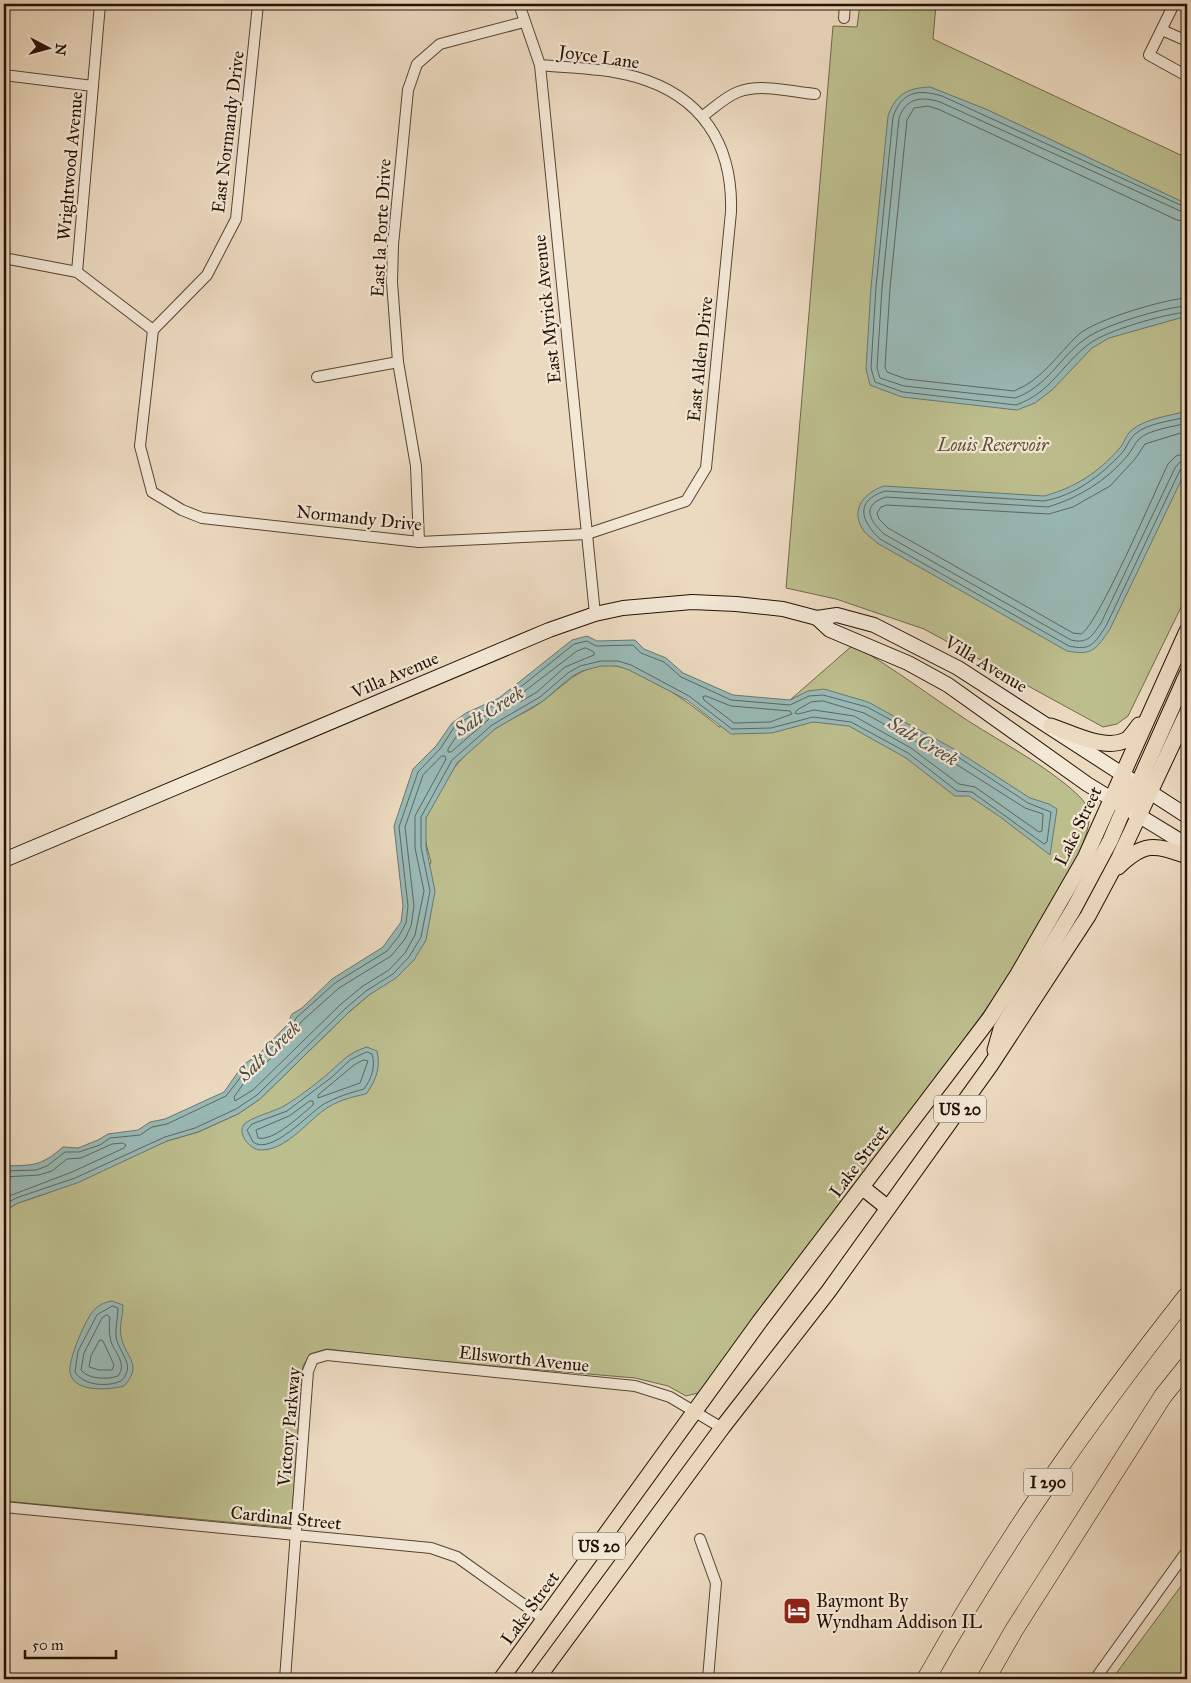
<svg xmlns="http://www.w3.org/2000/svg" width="1191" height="1683" font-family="'IM FELL Great Primer',serif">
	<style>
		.green { fill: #bdbe8e; stroke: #706849 }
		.water { fill: #99bab7; stroke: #6a776f }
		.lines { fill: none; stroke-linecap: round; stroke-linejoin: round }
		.shore { stroke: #5e665e; stroke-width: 1 }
		.minor-casing { stroke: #564433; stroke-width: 12 }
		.secondary-casing { stroke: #241204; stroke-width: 16 }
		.primary-casing { stroke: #241204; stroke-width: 17 }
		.motorway-casing { stroke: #241204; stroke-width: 19 }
		.minor { stroke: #f3e7d6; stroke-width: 10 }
		.secondary { stroke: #f3e7d6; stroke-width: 14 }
		.primary { stroke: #ecdac0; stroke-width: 15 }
		.motorway { stroke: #ecdac0; stroke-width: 18 }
		.labels { text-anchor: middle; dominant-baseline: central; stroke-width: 4.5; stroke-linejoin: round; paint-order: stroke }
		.shield { fill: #f3e7d6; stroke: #625243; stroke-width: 1 }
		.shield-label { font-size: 16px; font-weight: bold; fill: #241204 }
		.street-label { font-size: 18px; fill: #241204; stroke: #f3e7d6 }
		.park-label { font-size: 18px; font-style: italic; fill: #5a4e34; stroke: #f3e7d6 }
		.poi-label { font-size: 18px; fill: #241204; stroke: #f3e7d6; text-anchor: start }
		.water-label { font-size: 19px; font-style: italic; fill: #4d4d43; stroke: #f3e7d6 }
	</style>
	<rect width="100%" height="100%" fill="#ecdac0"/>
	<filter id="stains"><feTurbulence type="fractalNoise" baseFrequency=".004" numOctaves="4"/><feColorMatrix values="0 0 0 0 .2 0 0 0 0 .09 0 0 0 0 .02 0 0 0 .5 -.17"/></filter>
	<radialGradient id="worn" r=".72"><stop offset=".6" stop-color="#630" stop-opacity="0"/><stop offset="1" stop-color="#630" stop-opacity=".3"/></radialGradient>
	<!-- green -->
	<g class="green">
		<path d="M860 4 936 5 933 39 1187 158V595L1128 716 1117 724 1103 727 924 629 836 599 786 588 833 26 857 27Z"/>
		<path d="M853 645C894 668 931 697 970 722 1003 743 1039 762 1069 787 1077 794 1087 802 1089 813 1095 850 1004 982 981 1016L702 1392 686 1396 668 1386 635 1378 401 1358 327 1349 310 1354 303 1366 291 1528 4 1501V1211L18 1203 45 1194 167 1141 198 1132 238 1114 260 1099 349 1012 369 995 431 862C427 848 422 832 426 818 435 785 468 748 495 729 510 718 529 712 544 700 567 683 584 661 616 666 644 669 698 709 719 727L790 700Z"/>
		<path d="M1187 1577V1679H1112L1184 1582Z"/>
	</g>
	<!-- water -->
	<g class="water">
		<path d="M930 87 988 110 1187 204V316L1109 338 1092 348 1052 390 1035 403 1017 410 902 397 870 385 866 369 871 287 888 116C896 94 907 88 930 87Z"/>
		<path d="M1187 411V468L1110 629C1096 649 1093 656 1067 651L877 543C872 538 865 534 862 528 850 508 866 492 884 486L1044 496C1074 488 1098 473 1119 449 1124 444 1126 434 1132 430 1146 418 1170 416 1187 411Z"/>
		<path d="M587 636 597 641 635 640 644 649 666 658 683 673 733 695 790 700 808 691 824 689 868 702 954 749 1030 798 1049 804 1057 809 1050 855 999 816 969 796H955L906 758 849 726 813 722 772 733 731 734 687 700 629 670 617 666H601L582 671 571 677 543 701 495 729 457 763 426 818V847L435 891 426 940 414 960 396 978 369 995 349 1012 260 1099 238 1114 198 1132 167 1141 77 1183 18 1203 4 1211V1166C33 1165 40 1167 63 1147L78 1148 98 1140 108 1134 138 1130 150 1122 165 1119 224 1092 243 1065 260 1053 287 1025 292 1014 302 1008 332 979 383 947 401 922 403 906 394 826 413 769 436 746 452 723 466 713 499 698 572 640Z"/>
		<path d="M367 1047 377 1051C381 1067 376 1081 366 1094 351 1097 336 1101 324 1110 306 1123 285 1151 260 1150 251 1150 238 1135 243 1126 247 1118 274 1112 284 1106 299 1097 316 1084 330 1072 342 1061 350 1052 367 1047Z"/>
		<path d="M112 1301 123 1305C123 1315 119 1326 121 1336 125 1358 144 1364 124 1386 109 1390 73 1393 70 1372 68 1360 86 1317 95 1309 100 1304 106 1302 112 1301Z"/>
	</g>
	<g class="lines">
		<!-- shore -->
		<g class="shore">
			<path d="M1187 208 942 96C918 89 902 91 893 117L876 287 871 368 875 382 903 392 1016 405C1052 392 1061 365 1089 344 1107 330 1165 314 1187 312"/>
			<path d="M1187 214 940 102C921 96 906 98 899 118L882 288 877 368 880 378 904 386 1015 398C1047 387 1059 358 1085 339 1103 325 1165 307 1187 306"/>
			<path d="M1187 222 1177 220 938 109 928 106 914 108 907 120 890 288 885 367 887 372 906 379 1014 391C1042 380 1057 355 1078 335 1094 320 1165 299 1187 298"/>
			<path d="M1187 417C1171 421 1148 423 1135 434 1130 438 1127 447 1122 453 1100 476 1076 495 1044 501L885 491C854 501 861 521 880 539L1069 646C1091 651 1094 644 1106 626L1180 470 1187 467"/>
			<path d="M1187 423C1173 427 1150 429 1139 439 1135 443 1132 450 1128 455 1106 481 1080 497 1048 507L886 497C861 505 869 520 884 534L1071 640C1088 644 1092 636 1101 623L1175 468 1180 462 1187 461"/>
			<path d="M1187 431 1145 444 1135 459 1110 486 1073 507 1049 514 887 505 881 507 877 513 879 519 888 528 1073 633 1081 634C1097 627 1156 489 1168 464L1176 456 1187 453"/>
			<path d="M586 648 594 652V655L565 667 537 692 520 702 517 701V697L577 651Z"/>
			<path d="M706 696 731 706 790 711 792 714 770 722 734 723 704 700 703 697Z"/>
			<path d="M823 701 864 713 948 759 1025 808 1043 814 1042 831 1039 832 975 787 959 784 911 748 854 716 814 710 798 714 795 713 797 710 811 702Z"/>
			<path d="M486 716 489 717 488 720 451 752H448V749L460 731Z"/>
			<path d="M442 756H445L446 759 415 816V848L424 891 415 935 405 953 389 970 363 986 341 1004 253 1090 235 1101 234 1097 251 1073 268 1061 295 1033 301 1022 339 988 391 956 405 939 411 926 414 906 405 827 423 775Z"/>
			<path d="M367 1052 372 1054C376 1066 371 1080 364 1089 349 1093 337 1097 324 1104 309 1113 271 1156 253 1142L247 1130 252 1124 287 1111 332 1077 350 1060Z"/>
			<path d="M364 1060 368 1061 360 1083 318 1098V1095L354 1065Z"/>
			<path d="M310 1101H313V1105C301 1115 273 1142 258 1138L256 1130 289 1116Z"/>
			<path d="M4 1171 36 1170 47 1166 65 1152H79L100 1145 110 1138 140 1135 152 1127 167 1124 226 1096 247 1069 263 1056 291 1029 296 1018 335 983 387 951 399 936 406 923 408 906 399 827 418 772 440 749 455 726 469 717 502 702 574 644 587 641 596 646 633 645 641 653 664 662 681 677 731 700 790 705 809 696 823 695 867 707 952 753 1028 803 1051 812 1047 842 1044 844 972 792 957 791 908 753 851 722 813 717 771 728 732 729 689 696 631 665 618 661H601L580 666 568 673 540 697 492 725 452 760 421 817V847L430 891 421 937 409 957 393 974 366 991 346 1008 257 1095 236 1109 195 1128 165 1137 75 1178 16 1198 4 1205"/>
			<path d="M4 1177 39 1175 52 1171 67 1159 81 1158 112 1144 123 1143 126 1145 124 1148 72 1172 4 1198"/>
			<path d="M113 1306 118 1308C118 1318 115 1327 116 1337 119 1354 137 1365 121 1381 107 1387 84 1386 75 1372L78 1351 97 1315Z"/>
			<path d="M107 1315 110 1317C109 1324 109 1334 111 1342 116 1354 127 1364 118 1376 107 1380 88 1379 81 1370L84 1353 102 1318Z"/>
			<path d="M100 1340 103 1341 114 1365 112 1370H99L89 1367 91 1356Z"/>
		</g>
		<defs>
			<g id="minor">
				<path d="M258 4 236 219 207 275 153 330 140 446 152 492 182 510 202 518 419 542 587 534 686 501 706 468 731 212C733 144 702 96 636 77 605 68 571 68 540 65"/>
				<path d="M519 4 540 65 595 614"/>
				<path d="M1174 4 1149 55 1187 76"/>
				<path d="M844 18 845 4"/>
				<path d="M1162 30 1187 41"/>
				<path d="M4 75 93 86"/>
				<path d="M703 116C714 108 725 97 738 92 761 83 792 92 815 94"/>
				<path d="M4 258 77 272 153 330"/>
				<path d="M77 272 100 4"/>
				<path d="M317 377 398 362"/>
				<path d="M419 542 416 466 398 362 392 282 393 245 408 90 417 64 440 44 524 22"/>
				<path d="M4 1507 431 1548 457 1557 544 1619"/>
				<path d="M700 1539 716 1583 708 1679"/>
				<path d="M285 1679 308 1371 313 1359 327 1355 635 1386 670 1397 722 1428"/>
				<path d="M1095 1679 1187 1551"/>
			</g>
			<g id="secondary">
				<path d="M817 618 830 630 908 663 948 685 1087 784 1187 845"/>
				<path d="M4 860 549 630 595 614 623 608 692 602 736 604 783 609 817 618 837 615 874 625 958 668 1187 816"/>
			</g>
			<g id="primary">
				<path d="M1051 726C1072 733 1104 751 1126 740 1131 737 1135 730 1139 725"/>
				<path d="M1139 812 1138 784 1187 674"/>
				<path d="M1118 867C1144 842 1154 844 1187 856"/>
				<path d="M995 1050 1001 1029 1073 910 1110 841 1125 806 1124 779"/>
				<path d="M863 1188 888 1208"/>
				<path d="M501 1679 760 1321 990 1018 1018 974 1085 858 1187 631"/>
				<path d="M537 1679 722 1428 828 1292 990 1066 1088 916 1119 858 1187 713"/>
			</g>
			<g id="motorway">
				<path d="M926 1679C1003 1542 1090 1419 1187 1296"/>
				<path d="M986 1679 1014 1630 1163 1396 1187 1366"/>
			</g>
		</defs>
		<!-- minor casing -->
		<use href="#minor" class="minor-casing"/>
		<!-- secondary casing -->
		<use href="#secondary" class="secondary-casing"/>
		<!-- primary casing -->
		<use href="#primary" class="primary-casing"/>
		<!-- motorway casing -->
		<use href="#motorway" class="motorway-casing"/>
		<!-- minor -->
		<use href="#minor" class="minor"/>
		<!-- secondary -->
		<use href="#secondary" class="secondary"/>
		<!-- primary -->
		<use href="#primary" class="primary"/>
		<!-- motorway -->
		<use href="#motorway" class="motorway"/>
	</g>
	<!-- icons -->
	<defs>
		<symbol id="hotel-square" viewBox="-11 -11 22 22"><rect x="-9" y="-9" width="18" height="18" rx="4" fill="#8f2418" stroke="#f3e7d6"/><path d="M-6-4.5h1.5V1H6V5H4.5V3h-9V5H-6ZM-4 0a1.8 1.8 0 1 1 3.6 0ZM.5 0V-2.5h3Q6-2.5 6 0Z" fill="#fff"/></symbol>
	</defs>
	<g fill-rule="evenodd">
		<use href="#hotel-square" x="781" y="1595" width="32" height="32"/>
	</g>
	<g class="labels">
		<!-- shield labels -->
		<g class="shield">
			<rect x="934" y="1095.5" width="52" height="27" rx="4"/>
			<rect x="1024" y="1468.5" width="48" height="27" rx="4"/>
			<rect x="573" y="1532.5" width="52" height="27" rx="4"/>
		</g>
		<g class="shield-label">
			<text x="960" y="1109">US 20</text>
			<text x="1048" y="1482">I 290</text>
			<text x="599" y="1546">US 20</text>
		</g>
		<!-- street labels -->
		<g class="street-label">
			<text transform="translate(599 57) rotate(8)">Joyce Lane</text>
			<text transform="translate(228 132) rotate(-83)">East Normandy Drive</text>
			<text transform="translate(70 166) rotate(-85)">Wrightwood Avenue</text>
			<text transform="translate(381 228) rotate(-87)">East la Porte Drive</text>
			<text transform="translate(547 309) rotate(-96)">East Myrick Avenue</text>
			<text transform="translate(700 359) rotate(-84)">East Alden Drive</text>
			<text transform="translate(359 518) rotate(6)">Normandy Drive</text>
			<text transform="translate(986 664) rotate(31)">Villa Avenue</text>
			<text transform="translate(395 675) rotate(-23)">Villa Avenue</text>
			<text transform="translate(1078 826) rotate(-64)">Lake Street</text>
			<text transform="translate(859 1161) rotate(-53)">Lake Street</text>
			<text transform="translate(524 1359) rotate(6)">Ellsworth Avenue</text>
			<text transform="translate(289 1427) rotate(-85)">Victory Parkway</text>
			<text transform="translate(286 1518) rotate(6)">Cardinal Street</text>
			<text transform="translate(530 1608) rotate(-54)">Lake Street</text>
		</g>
		<!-- park labels -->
		<g class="park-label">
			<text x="993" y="445">Louis Reservoir</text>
		</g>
		<!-- poi labels -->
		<g class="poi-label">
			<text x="816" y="1601">Baymont By<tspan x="816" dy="21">Wyndham Addison IL</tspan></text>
		</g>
		<!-- water labels -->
		<g class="water-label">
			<text transform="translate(489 711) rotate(-32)">Salt Creek</text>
			<text transform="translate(923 741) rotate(31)">Salt Creek</text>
			<text transform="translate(269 1051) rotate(-43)">Salt Creek</text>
		</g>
	</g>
	<!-- margin -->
	<rect width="1191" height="1683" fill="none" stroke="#ecdac0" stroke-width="20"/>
	<rect x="5" y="5" width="1181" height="1673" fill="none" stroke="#241204" stroke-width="2.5"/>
	<rect x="10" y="10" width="1171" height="1663" fill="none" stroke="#241204"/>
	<!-- north arrow -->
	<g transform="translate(48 48) rotate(96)" stroke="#f3e7d6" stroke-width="4" paint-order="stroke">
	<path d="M0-4L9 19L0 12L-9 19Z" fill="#241204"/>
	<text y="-8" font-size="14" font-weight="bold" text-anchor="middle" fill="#241204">N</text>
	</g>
	<!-- scale -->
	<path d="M25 1650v8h91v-8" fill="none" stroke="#241204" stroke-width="2.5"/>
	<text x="32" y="1650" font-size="15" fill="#241204" stroke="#f3e7d6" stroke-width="4" paint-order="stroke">50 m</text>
	<rect width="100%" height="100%" filter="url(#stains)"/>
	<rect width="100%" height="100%" fill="url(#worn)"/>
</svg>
